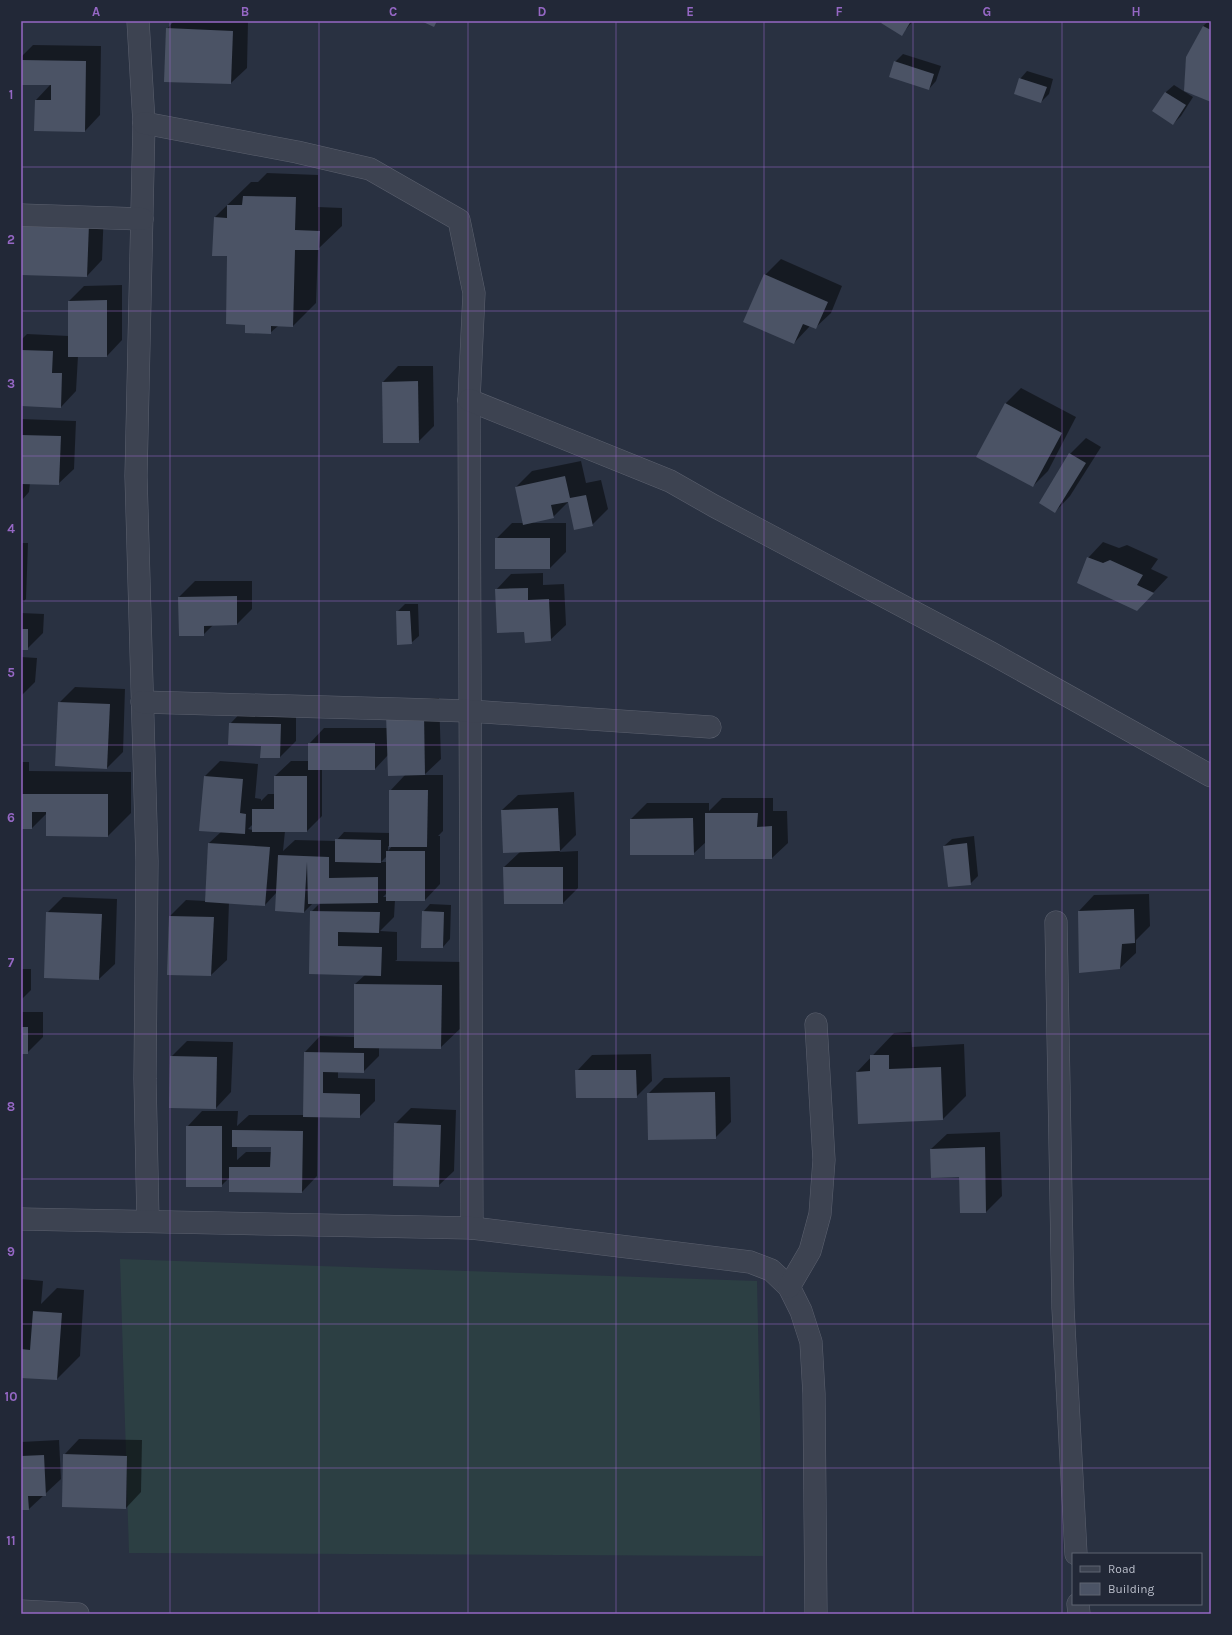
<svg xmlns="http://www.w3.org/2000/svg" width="1232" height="1635" font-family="Karla,sans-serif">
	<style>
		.grass { fill: #2c3f43 }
		.shadow { fill: #0007; fill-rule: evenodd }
		.building { fill: #4b5365 }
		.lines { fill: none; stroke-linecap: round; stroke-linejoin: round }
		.minor-casing { stroke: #5c616f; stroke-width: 23 }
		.minor { stroke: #3d4351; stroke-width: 22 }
		.grid { fill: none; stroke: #9567c4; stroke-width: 1; stroke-opacity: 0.55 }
		.neatline { fill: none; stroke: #9567c4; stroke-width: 1.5 }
		.grid-label { font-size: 13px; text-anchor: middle; font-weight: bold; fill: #9567c4 }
	</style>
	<rect width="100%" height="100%" fill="#293141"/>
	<!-- grass -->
	<path class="grass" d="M120 1259 757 1281 763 1556 129 1553Z"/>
	<!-- shadow -->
	<g class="shadow">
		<path d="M174 21H248L247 68 231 83 165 81 167 29Z"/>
		<path d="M884 21H913L902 34Z"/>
		<path d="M1209 21H1211V101L1203 26Z"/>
		<path d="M33 45 101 46 100 115 85 131 36 100 51 84H21V57Z"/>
		<path d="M903 54 941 66 936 81 929 89 895 62Z"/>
		<path d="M1027 71 1053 79 1049 94 1041 102 1020 79Z"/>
		<path d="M1174 85 1193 97 1181 116 1173 124 1154 111 1166 92Z"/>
		<path d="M267 173 318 175V207L342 208V226L318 249 316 303 293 326H278L270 333 246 324 228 255 215 217 251 182H258Z"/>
		<path d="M104 209 102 260 87 276 21 274Z"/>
		<path d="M781 259 842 286 831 313 815 328 810 326 794 343 765 275Z"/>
		<path d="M122 285V340L107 356H78L76 391 61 407 21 405V340L27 334 69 336V301L84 286Z"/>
		<path d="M398 366H433L434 426 418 442 383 382Z"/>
		<path d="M1021 388 1076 417 1048 471 1033 486 1005 404Z"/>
		<path d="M21 419 76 421 74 469 58 484 30 483 29 492 21 501Z"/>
		<path d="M1086 438 1101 447 1070 496 1055 512 1070 454Z"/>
		<path d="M581 461 586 483 601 480 608 509 592 525 569 501 553 517 531 523H566V552L550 568 496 539 512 523H523L516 487 532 471Z"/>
		<path d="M1103 542 1119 548 1127 545 1158 559 1151 569 1168 577 1152 594 1088 558Z"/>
		<path d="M21 543H28L26 599 21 604Z"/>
		<path d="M543 573V585L564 584 566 625 550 640 525 631 496 590 511 574Z"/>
		<path d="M195 581H252V609L237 624 213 625 203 635 179 597Z"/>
		<path d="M405 604H418L419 636 411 643 397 612Z"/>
		<path d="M21 613 44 614 43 633 27 649H21Z"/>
		<path d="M21 657 37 658 35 682 21 696Z"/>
		<path d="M75 687 125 689 123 752 107 768 59 703Z"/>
		<path d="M439 698 441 759 424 775H443V831L438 836H440V884L425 900H395L394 917 380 931 397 932V960L395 961 464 962V1025L440 1048H379V1056L363 1072 338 1071V1078L375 1079V1101L359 1117 318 1116 317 1176 302 1192 230 1177 221 1186 187 1127 202 1111H238L237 1126 249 1115H304L305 1052 320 1036 355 1037V984L365 975 310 973 311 912 320 903H313L304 912 277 892 265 905 229 902 227 960 211 975 168 974 170 916 186 900 206 901 209 843 222 831 205 776 220 761 258 764 255 798 261 799V801L268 794H275V776L291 761H309V744L324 728H388L403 699ZM388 755 405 775 390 791V833L344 832 336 841 295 840 283 851 285 831H307L322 816V769H375ZM253 824V830L248 829ZM388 846H392L388 851ZM387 856V862H381ZM387 893V897H383ZM237 1146H272V1152H246L237 1160Z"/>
		<path d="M245 708 296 709V741L280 757H262V745L230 724Z"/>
		<path d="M21 762H29V771L131 772V813L108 836 47 813 32 828H21Z"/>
		<path d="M574 792 576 835 559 852 578 851V888L563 903 504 867 520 852 502 810 518 795Z"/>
		<path d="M722 798H773V811H787L788 843 772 858H706V842L693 854H631V819L647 803H709V811Z"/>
		<path d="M974 836 978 876 970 884 944 846 952 839Z"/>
		<path d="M1149 894 1150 926 1136 940V953L1120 968 1079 911 1094 895Z"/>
		<path d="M63 897 117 899 115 964 99 979 47 913Z"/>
		<path d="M430 904 451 905 450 939 443 947 423 912Z"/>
		<path d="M21 969H31V990L21 1000Z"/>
		<path d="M21 1012H43V1037L27 1053H21Z"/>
		<path d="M911 1032 912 1047 964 1044 966 1096 943 1119 857 1072 894 1033Z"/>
		<path d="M187 1041 233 1042 231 1092 216 1108 171 1057Z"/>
		<path d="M651 1054 652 1081 636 1097 577 1071 592 1055Z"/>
		<path d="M730 1077 731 1122 715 1138 648 1094 664 1078Z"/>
		<path d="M411 1108 456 1110 454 1171 438 1186 395 1124Z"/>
		<path d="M1000 1132 1002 1196 986 1212H961L959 1176 931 1149 947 1134Z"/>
		<path d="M21 1279 43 1281 41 1304 57 1288 84 1290 80 1356 57 1379 21 1377Z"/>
		<path d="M79 1439 142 1440 141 1492 126 1508 64 1455Z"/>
		<path d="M59 1440 61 1479 29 1509H21V1442Z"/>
	</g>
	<!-- building -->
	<g class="building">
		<path d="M421 21H437L434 27Z"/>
		<path d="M883 21H911L902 36 881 23Z"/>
		<path d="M1203 26 1211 30V102L1184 91 1186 57Z"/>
		<path d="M166 28 233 31 231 84 164 82Z"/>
		<path d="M21 60 86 61 85 132 34 131 35 100H51V85H21Z"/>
		<path d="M894 61 934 74 929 90 889 77Z"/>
		<path d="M1019 78 1047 87 1041 103 1014 94Z"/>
		<path d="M1165 92 1186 105 1173 125 1152 111Z"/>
		<path d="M243 196 296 197 295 230 320 231 319 250H295L293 327 271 326V334L245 333V325L226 324 227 256H212L214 217 227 218V205H242Z"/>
		<path d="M21 223 89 224 87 277 21 275Z"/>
		<path d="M764 274 828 302 816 329 803 324 794 344 743 322Z"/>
		<path d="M107 300V357H68V301Z"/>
		<path d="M21 350 53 351 52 373H62L61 408 21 406Z"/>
		<path d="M418 381 419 443H383L382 382Z"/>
		<path d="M1005 403 1062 433 1033 487 976 457Z"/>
		<path d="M21 435 61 436 59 485 21 484Z"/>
		<path d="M1069 453 1086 463 1055 513 1039 503Z"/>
		<path d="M565 476 570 498 586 495 593 526 574 530 568 502 551 505 554 518 523 525 515 487Z"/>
		<rect x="495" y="538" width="55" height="31"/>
		<path d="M1087 557 1103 563 1110 560 1143 575 1137 585 1154 593 1137 611 1077 583Z"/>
		<path d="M528 588V600L549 599 551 641 525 643 524 632 497 633 495 589Z"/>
		<path d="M237 596V625L204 626V636H179L178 597Z"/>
		<path d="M396 611H410L412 644 397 645Z"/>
		<rect x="21" y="629" width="7" height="21"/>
		<path d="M58 702 110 704 107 769 55 766Z"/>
		<path d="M424 713 425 775 388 776 386 714Z"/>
		<path d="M229 723 281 724 280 758H260L261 746 228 745Z"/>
		<rect x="308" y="743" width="67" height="27"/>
		<path d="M204 776 243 779 240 813 246 814 245 834 199 831Z"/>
		<path d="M274 776H307V832H252V809H274Z"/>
		<path d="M389 790H428L427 847H389Z"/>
		<path d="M21 794H108V837L46 836V812H32V829H21Z"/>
		<path d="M558 808 560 851 503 853 501 810Z"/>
		<path d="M705 813H758L757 827 772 826V859H705Z"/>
		<path d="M693 818 694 855H630V819Z"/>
		<path d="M335 839 381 840V863L335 862Z"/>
		<path d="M208 843 270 847 265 906 205 902Z"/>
		<path d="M967 843 971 885 948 887 943 846Z"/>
		<rect x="386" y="851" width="39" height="50"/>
		<path d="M278 855 329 857V878L378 877V903L308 904 307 862 304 913 275 911Z"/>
		<path d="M503 867H563V904H504Z"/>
		<path d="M1134 909 1135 943 1122 944 1120 969 1079 973 1078 911Z"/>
		<path d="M310 911 380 912 379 933 338 932V946L382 947 381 976 309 974Z"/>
		<path d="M422 911 444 912 443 948H421Z"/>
		<path d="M46 912 102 914 99 980 44 978Z"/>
		<path d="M169 916 214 917 211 976 167 975Z"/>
		<path d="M354 984 442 985 441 1049 354 1048Z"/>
		<rect x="21" y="1027" width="7" height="27"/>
		<path d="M304 1052 364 1053V1073L323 1072V1093L360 1094V1118L303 1117Z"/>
		<path d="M870 1055H889V1069L941 1067 943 1120 858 1124 856 1072 870 1071Z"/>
		<path d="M170 1056 217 1057 216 1109 169 1108Z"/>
		<path d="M575 1070H636L637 1098H576Z"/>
		<path d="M715 1092 716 1139 648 1140 647 1093Z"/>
		<path d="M394 1123 441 1125 439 1187 393 1186Z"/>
		<rect x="186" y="1126" width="36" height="61"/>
		<path d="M232 1130 303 1131 302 1193 229 1192V1167H270L271 1147H232Z"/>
		<path d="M985 1147 986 1213H960L959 1177 931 1178 930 1149Z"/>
		<path d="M33 1311 62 1313 57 1380 21 1378V1349L30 1350Z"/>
		<path d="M63 1454 127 1456 126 1509 62 1507Z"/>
		<path d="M44 1455 46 1496H28L29 1510H21V1456Z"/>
	</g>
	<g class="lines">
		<defs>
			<g id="minor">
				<path d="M138 21 144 123 136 476 147 861 145 1079 148 1221"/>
				<path d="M144 123 297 152 370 169 459 220 474 293 469 400 472 1228"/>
				<path d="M21 215 142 219"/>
				<path d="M469 400 670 481 714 506 991 653 1211 776"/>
				<path d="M142 702 469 711 710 727"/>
				<path d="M1056 922 1063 1308 1076 1554"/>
				<path d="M21 1219 472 1228 750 1262 771 1270 789 1287 801 1311 811 1342 814 1394 816 1614"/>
				<path d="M789 1287 810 1251 820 1214 824 1160 816 1024"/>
				<path d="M1078 1604 1079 1614"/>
				<path d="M21 1611 78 1614"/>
			</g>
		</defs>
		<!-- minor casing -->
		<use href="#minor" class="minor-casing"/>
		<!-- minor -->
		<use href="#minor" class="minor"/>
	</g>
	<!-- grid -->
	<path class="grid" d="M170 21V1614M319 21V1614M468 21V1614M616 21V1614M764 21V1614M913 21V1614M1062 21V1614M21 167H1211M21 311H1211M21 456H1211M21 601H1211M21 745H1211M21 890H1211M21 1034H1211M21 1179H1211M21 1324H1211M21 1468H1211"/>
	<!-- border -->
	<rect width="1232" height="1635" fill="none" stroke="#222837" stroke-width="44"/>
	<!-- legend -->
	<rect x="1072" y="1553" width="130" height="52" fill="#222837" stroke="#5f6472"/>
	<rect x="1080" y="1566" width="20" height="6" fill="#3d4351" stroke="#5f6472"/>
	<text x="1108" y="1573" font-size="12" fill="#bbbfcb">Road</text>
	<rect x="1080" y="1583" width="20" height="12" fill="#4b5365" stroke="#5f6472"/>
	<text x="1108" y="1593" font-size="12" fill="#bbbfcb">Building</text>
	<rect x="22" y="22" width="1188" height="1591" class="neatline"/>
	<g class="grid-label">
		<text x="96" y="16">A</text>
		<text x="245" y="16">B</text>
		<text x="393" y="16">C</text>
		<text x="542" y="16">D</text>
		<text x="690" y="16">E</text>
		<text x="839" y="16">F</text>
		<text x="987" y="16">G</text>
		<text x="1136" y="16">H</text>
		<text x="11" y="99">1</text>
		<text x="11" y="244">2</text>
		<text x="11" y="388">3</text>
		<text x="11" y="533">4</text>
		<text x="11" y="677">5</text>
		<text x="11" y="822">6</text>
		<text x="11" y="967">7</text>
		<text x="11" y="1111">8</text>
		<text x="11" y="1256">9</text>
		<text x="11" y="1401">10</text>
		<text x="11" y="1545">11</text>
	</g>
</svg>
